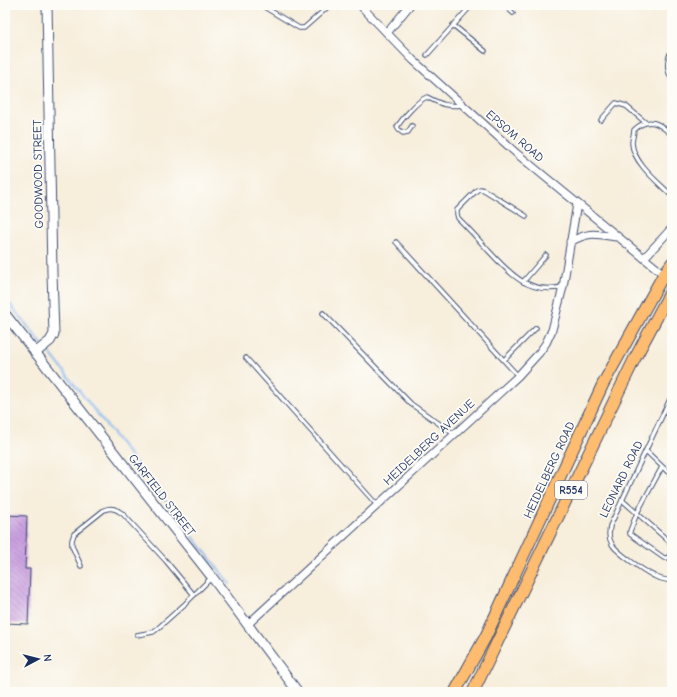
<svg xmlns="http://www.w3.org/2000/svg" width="677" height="697" font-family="'Comic Neue',sans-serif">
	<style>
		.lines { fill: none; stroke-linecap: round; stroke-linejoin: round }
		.stream { stroke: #83b7f1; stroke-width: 2 }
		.building { fill: url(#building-back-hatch) }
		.service-casing { stroke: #3c4c71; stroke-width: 5.5 }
		.minor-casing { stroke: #3c4c71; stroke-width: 9 }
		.tertiary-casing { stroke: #3c4c71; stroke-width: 11 }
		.primary-casing { stroke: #3c4c71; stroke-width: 13 }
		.service { stroke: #fff; stroke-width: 3.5 }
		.minor { stroke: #fff; stroke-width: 7 }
		.tertiary { stroke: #fff; stroke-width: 9 }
		.primary { stroke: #febc70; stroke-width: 11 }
		.labels { text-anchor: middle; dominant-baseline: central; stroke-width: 3.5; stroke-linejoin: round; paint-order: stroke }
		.shield { fill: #fdfcf7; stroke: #5f6c8c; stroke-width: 1 }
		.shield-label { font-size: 11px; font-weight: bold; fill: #1b2f5e }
		.street-label { font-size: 12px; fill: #1b2f5e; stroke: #fdfcf7 }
	</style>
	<defs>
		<pattern id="building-back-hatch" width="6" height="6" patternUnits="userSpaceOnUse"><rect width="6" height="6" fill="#caa0e0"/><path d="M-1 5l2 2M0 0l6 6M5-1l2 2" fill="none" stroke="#a383b9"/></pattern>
	</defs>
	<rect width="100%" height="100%" fill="#fdfcf7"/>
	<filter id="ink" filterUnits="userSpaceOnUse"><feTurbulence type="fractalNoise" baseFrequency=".025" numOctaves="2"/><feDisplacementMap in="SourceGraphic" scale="8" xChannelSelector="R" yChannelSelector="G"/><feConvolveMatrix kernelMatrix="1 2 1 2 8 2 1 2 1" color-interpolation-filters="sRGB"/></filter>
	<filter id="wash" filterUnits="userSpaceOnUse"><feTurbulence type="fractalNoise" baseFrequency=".012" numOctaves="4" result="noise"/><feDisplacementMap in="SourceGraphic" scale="16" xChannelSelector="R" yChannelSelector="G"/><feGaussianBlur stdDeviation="0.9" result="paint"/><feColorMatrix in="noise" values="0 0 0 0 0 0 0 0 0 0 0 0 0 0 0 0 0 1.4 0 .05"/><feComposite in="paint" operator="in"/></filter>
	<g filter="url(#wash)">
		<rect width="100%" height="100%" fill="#f7eedc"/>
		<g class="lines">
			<!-- stream -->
			<g class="stream">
				<path d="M5 298 42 344"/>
				<path d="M46 348 230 584"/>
			</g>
		</g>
		<g id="blocks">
			<!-- building -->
			<path class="building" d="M5 515 27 516 25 569H30L28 624 5 623Z"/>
		</g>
	</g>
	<g filter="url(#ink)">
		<use href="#blocks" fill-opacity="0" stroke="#3c4c71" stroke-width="1"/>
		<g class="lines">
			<defs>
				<g id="service">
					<path d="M261 5 299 28H304L330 5"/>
					<path d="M466 5 469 8 476 5"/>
					<path d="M504 5 513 13"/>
					<path d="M453 25 485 51"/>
					<path d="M672 50C666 60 666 69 672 80"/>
					<path d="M427 55 469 8"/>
					<path d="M601 120 616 103 626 106 645 122"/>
					<path d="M412 126 408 132 403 133 399 130 397 127C402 119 418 100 427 97 441 104 446 107 462 105"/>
					<path d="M672 135C659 123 649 116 634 130 634 134 632 139 632 143 633 163 659 183 672 196"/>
					<path d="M526 216 484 190 480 189 477 190 457 210V214L458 218C468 228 478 239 487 249 508 272 528 295 562 287"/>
					<path d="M396 242 518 376"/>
					<path d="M523 282 546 255"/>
					<path d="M323 313 411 404 454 434"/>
					<path d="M246 358 377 505"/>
					<path d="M504 360 536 328"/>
					<path d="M672 395 610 526C609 532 608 538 612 544 616 552 644 571 654 576 659 579 666 580 672 581"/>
					<path d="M646 451 672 476"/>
					<path d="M662 467 637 513 630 531V534L664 558H667L672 554"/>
					<path d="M622 500 672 544"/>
					<path d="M81 566 72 546V540L74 534 104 510C112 507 116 509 123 514L166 561 194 595"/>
					<path d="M137 635 153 632 157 629 186 603 211 578"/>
				</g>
				<g id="minor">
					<path d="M360 5 413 60 516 153 672 281"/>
					<path d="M387 33 410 5"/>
					<path d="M570 242C589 231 596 234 616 237"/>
					<path d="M644 258 672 228"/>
					<path d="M247 625 518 376 539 353 546 343 552 330 563 287 577 204"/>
				</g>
				<g id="tertiary">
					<path d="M5 314 212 577 298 692"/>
					<path d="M35 353 50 341 54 334 52 273 47 5"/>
				</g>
				<g id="primary">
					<path d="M455 692 486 636 603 384 664 274 672 263"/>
					<path d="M473 692 634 360 672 289"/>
				</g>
			</defs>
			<!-- service casing -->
			<use href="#service" class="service-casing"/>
			<!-- minor casing -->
			<use href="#minor" class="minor-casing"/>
			<!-- tertiary casing -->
			<use href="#tertiary" class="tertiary-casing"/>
			<!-- primary casing -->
			<use href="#primary" class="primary-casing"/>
			<!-- service -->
			<use href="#service" class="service"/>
			<!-- minor -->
			<use href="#minor" class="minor"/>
			<!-- tertiary -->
			<use href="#tertiary" class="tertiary"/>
			<!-- primary -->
			<use href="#primary" class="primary"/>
		</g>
	</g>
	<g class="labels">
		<!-- shield labels -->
		<rect class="shield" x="555" y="481" width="32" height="18" rx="3"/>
		<g class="shield-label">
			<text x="571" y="490">R554</text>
		</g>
		<!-- street labels -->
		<g class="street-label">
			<text transform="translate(515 136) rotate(41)">EPSOM ROAD</text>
			<text transform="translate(38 174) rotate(-91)">GOODWOOD STREET</text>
			<text transform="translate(429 442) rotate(-43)">HEIDELBERG AVENUE</text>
			<text transform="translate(549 470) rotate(-65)">HEIDELBERG ROAD</text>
			<text transform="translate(621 479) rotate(-64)">LEONARD ROAD</text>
			<text transform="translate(162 495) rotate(52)">GARFIELD STREET</text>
		</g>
	</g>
	<!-- margin -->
	<rect width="677" height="697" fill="none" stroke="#fdfcf7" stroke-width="20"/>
	<!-- north arrow -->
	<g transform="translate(38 659) rotate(83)" stroke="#fdfcf7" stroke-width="3" paint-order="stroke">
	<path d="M0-3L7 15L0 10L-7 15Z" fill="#1b2f5e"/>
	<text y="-6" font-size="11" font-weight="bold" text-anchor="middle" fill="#1b2f5e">N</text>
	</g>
</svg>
